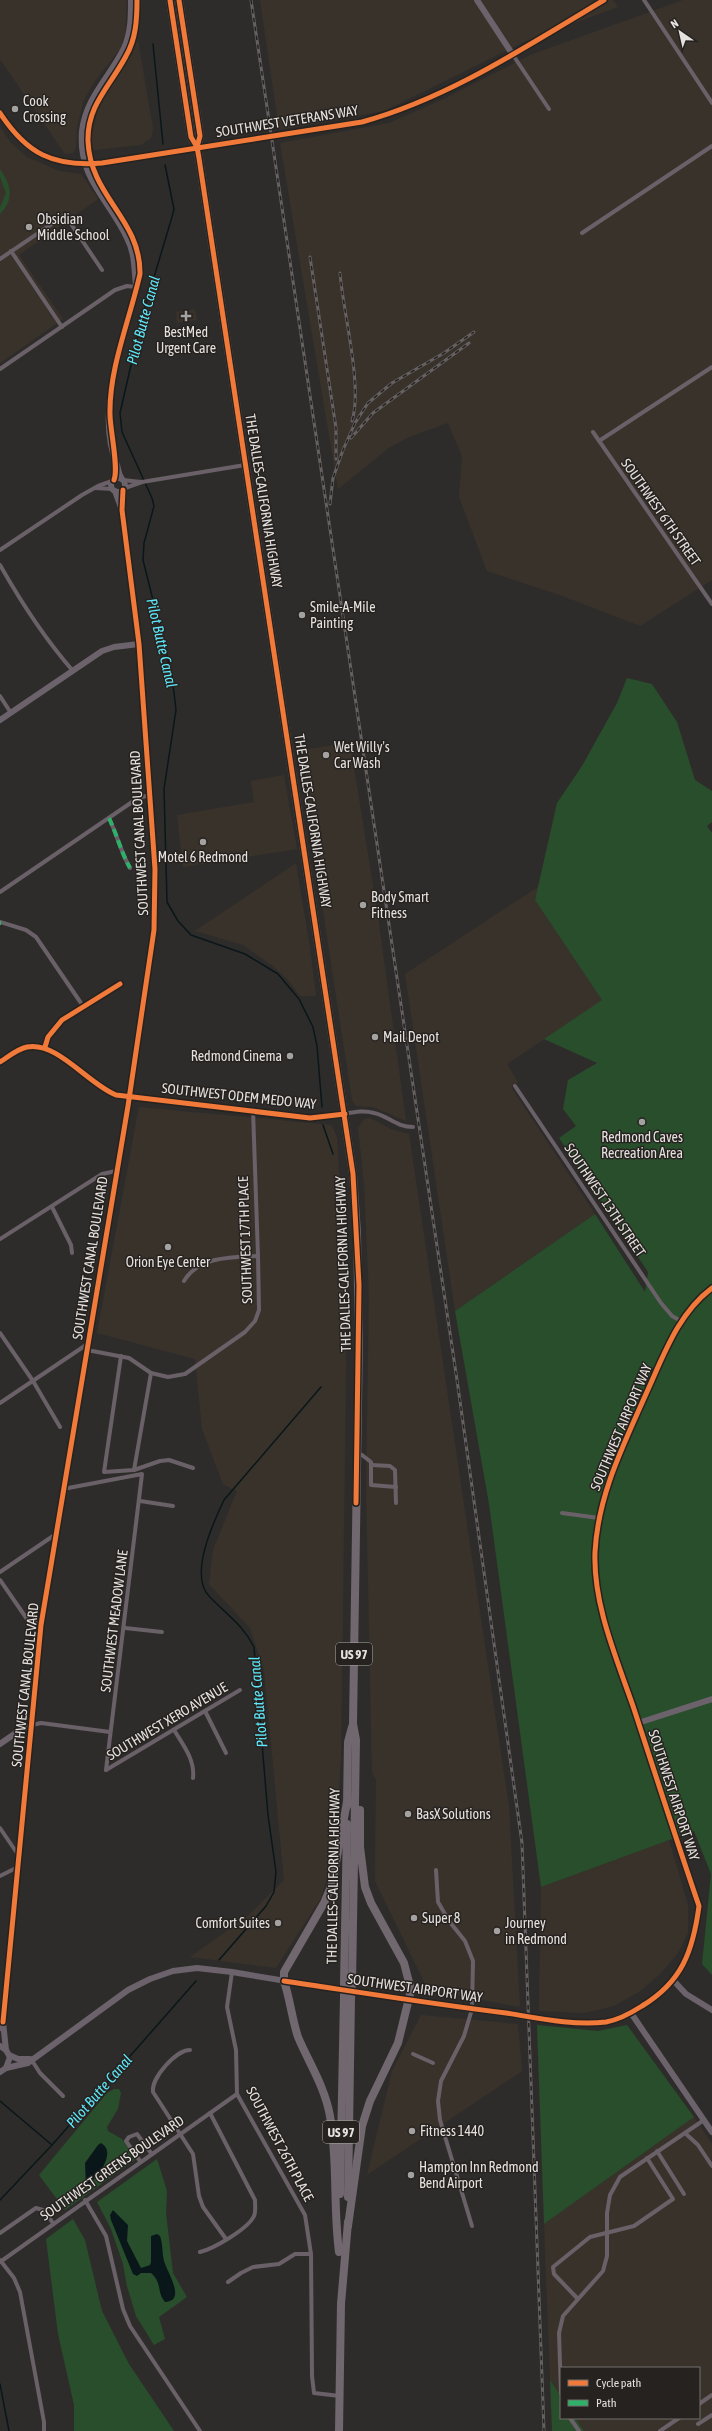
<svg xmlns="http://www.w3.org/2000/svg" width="712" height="2431" font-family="'Asap Condensed',sans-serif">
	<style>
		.built { fill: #39322b }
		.green { fill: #284e2c }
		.water { fill: #09171a }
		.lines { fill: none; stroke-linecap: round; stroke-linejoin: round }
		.stream { stroke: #09171a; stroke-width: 1.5 }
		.street { stroke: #6a6068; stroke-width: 4 }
		.secondary { stroke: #6b626b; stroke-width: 6 }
		.highway { stroke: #71676f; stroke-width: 8 }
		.rail-casing { stroke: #656163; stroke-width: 3 }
		.rail { stroke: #26221f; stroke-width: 1.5; stroke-dasharray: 4.5; stroke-linecap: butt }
		.highway-bridge { stroke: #71676f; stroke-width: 8 }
		.quiet { stroke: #2db169; stroke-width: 4; stroke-dasharray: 8 4; stroke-linecap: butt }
		.cycleway-casing { stroke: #26221f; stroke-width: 8 }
		.cycleway { stroke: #f17a3a; stroke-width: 5 }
		.poi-dot { fill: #a4a2a0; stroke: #26221f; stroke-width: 1.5 }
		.labels { text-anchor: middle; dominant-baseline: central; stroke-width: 3; stroke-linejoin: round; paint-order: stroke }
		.shield { fill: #26221f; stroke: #aba8a5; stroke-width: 1 }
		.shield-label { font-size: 13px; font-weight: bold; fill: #e4e1df }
		.poi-label { font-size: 14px; fill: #e4e1df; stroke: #26221f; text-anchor: start }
		.street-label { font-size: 14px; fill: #e4e1df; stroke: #26221f }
		.water-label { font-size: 15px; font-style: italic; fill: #5de7fa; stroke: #26221f }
	</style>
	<rect width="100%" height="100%" fill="#2e2c2a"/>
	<!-- built -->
	<g class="built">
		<path d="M0 0H127L125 35 120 49 95 81 84 100 77 127 76 148 73 153 65 154 0 59Z"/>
		<path d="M260 0H613L618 7 526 41 384 111 279 130Z"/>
		<path d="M683 0H712V580L640 626 560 595 487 571 459 497 462 456 448 423 409 437 390 447 338 489 280 143 389 123 446 98 530 55Z"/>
		<path d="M138 40 153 129 151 138 141 145 95 150 92 146V133L98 109 106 93 131 56Z"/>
		<path d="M0 127 11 143 27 157 59 171 81 174 98 199 19 255 63 319 0 363Z"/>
		<path d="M195 309 197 320 177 323 176 312Z"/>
		<path d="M350 743 378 916 406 1121 373 1107 356 1106 352 1100 325 924 301 750Z"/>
		<path d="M284 775 297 849 183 867 177 815 254 802 251 781Z"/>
		<path d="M296 863 309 941 316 996H300L288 980 274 967 243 945 195 931Z"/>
		<path d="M538 887 535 900 603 1000 507 1064 518 1082 511 1087 595 1214 455 1311 405 974Z"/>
		<path d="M139 1107 331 1125 337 1137 345 1269 346 1366 341 1759 334 1855 321 1898 276 1968 190 1957 248 1916 284 1880 264 1670 250 1628 209 1584 213 1550 237 1491 223 1484 202 1429 195 1359 97 1333Z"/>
		<path d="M370 1118 391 1129 409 1134 509 1807 520 2007 428 1990 375 1881 376 1780 372 1772 366 1487 369 1296 364 1183 358 1128 364 1119Z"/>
		<path d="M669 1840 688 1905V1933L678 1953 659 1975 640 1991 614 2006 585 2013 539 2011 541 1887Z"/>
		<path d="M421 2015 518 2024 522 2071 367 2175 392 2071Z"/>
		<path d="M694 2117 712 2144V2431H584L575 2418H699V2368H561V2396L550 2380 544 2224Z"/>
	</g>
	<!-- green -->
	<g class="green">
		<path d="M0 169C11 185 15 199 0 214V207L6 193 0 177Z"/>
		<path d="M627 678 652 684 677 722 695 780 712 791V822L707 826 712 833V1975L702 1964 711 1874 694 1831 541 1887 489 1504 455 1311 595 1214 645 1292 648 1272 559 1138 576 1126 563 1109 568 1080 597 1063 544 1039 602 1000 535 900 557 803 582 766 617 703Z"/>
		<path d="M537 2025 598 2031 627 2025 694 2117 544 2224Z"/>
		<path d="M114 2089H119L121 2093 118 2109 107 2127 108 2131 122 2139 136 2159 65 2210 39 2175 107 2093Z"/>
		<path d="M157 2159 167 2191 166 2213 173 2273 187 2297 159 2317 165 2339 154 2345 136 2316 127 2286 123 2264 111 2229 97 2202Z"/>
		<path d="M73 2219 85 2240 102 2311 129 2364 174 2431H74V2405L58 2334 46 2239Z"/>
		<path d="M550 2380 561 2396V2418H575L584 2431H552Z"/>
	</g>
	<!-- water -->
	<g class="water">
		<path d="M101 2143C118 2152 96 2180 86 2186L85 2163 98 2145Z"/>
		<path d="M113 2210 128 2225 127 2241 141 2268 150 2265 151 2262V2236L157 2234 160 2236C163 2245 162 2253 164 2261 167 2272 187 2301 165 2302 156 2291 163 2284 151 2273H141L137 2276 133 2274 111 2220 110 2215Z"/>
	</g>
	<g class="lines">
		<!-- stream -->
		<g class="stream">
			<path d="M153 44 163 144"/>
			<path d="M165 165 174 209 172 217 142 317 120 413 122 432 152 498 154 506 144 543 143 560 172 676 176 710 164 789 167 902 178 921 191 935 245 954 278 974 299 999 313 1027 317 1046 322 1107"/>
			<path d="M323 1125 333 1154"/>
			<path d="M219 1960 266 1906 274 1892 276 1872 268 1815 254 1647C243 1625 226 1614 209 1596 189 1575 213 1523 224 1500L321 1387"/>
			<path d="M0 2101 52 2145"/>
			<path d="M0 2200 52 2145 196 1981"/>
			<path d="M0 2384 9 2431"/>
		</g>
		<!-- street -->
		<g class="street">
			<path d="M644 0 712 103"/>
			<path d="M513 55 549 109"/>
			<path d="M582 233 712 146"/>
			<path d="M11 251 62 327"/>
			<path d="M0 259 65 215 102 270"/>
			<path d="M0 369 115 290 127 286 136 287"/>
			<path d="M593 432 712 604"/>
			<path d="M599 441 712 367"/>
			<path d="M123 480 141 482"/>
			<path d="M95 488 113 489"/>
			<path d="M125 488 142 482 245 465"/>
			<path d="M0 550 82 495 98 486 112 481"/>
			<path d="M0 565C21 602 45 639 73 671"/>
			<path d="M0 696 11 713"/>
			<path d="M109 818C117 835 121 852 130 868"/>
			<path d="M0 892 138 798 150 795"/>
			<path d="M0 922 26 930 36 937 83 1006"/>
			<path d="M45 1047 48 1037 62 1020 120 984"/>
			<path d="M515 1086 661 1303 672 1316 681 1321"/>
			<path d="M345 1114C355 1112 364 1110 374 1113 389 1116 396 1127 413 1127"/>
			<path d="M52 1207 71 1245 72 1253"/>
			<path d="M0 1239 102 1174 116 1171"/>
			<path d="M184 1281C199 1256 232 1257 258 1256"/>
			<path d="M0 1333 33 1381 60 1427"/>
			<path d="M87 1350 129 1358 151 1373 168 1377 185 1374 245 1332 255 1321 259 1310 258 1256 253 1110"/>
			<path d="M121 1356 104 1472 134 1470 160 1461 169 1460 193 1468"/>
			<path d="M0 1403 89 1343"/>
			<path d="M357 1454 362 1455 371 1462V1485L396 1487"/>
			<path d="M372 1465 390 1466 395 1470 396 1503"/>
			<path d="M134 1470 151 1373"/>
			<path d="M63 1489 142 1474 106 1770"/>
			<path d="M140 1501 173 1506"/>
			<path d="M562 1513 599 1518"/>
			<path d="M0 1572 56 1534"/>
			<path d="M0 1580 27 1619 41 1625"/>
			<path d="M125 1628 162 1632"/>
			<path d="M205 1711 226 1753"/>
			<path d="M32 1725 41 1723 110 1732"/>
			<path d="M174 1730C184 1746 195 1760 193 1778"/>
			<path d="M106 1770 240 1690"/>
			<path d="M0 1828 19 1856"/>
			<path d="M436 1870 438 1902 449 1921 465 1941 473 1961 472 2009 464 2036 441 2081 438 2101 440 2120 472 2226"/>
			<path d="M0 1876 18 1867"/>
			<path d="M232 1972 227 2007 236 2050 237 2094 305 2215 311 2254"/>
			<path d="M190 2050C176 2050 151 2078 153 2092L193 2154 199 2196 203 2207 226 2239"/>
			<path d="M413 2054 433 2063"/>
			<path d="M31 2059 40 2073 63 2096"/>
			<path d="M685 2133 698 2145 712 2166"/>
			<path d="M657 2151 684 2194"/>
			<path d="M140 2161 126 2141 129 2137 137 2134 151 2153"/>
			<path d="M85 2200 106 2236 123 2309 130 2326 200 2431"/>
			<path d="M0 2233 36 2208 43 2210 53 2223"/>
			<path d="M200 2252C213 2249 248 2229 254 2216 256 2212 255 2205 255 2200L210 2113"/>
			<path d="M0 2260 14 2278 20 2292 44 2422V2431"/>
			<path d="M0 2262 237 2094"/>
			<path d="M228 2282 241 2273 253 2267 279 2264 295 2254H311L312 2376 314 2393 340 2396"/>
			<path d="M577 2298 554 2274 553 2267 590 2237 634 2226 673 2199 647 2158"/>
			<path d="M561 2393 559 2333 563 2316 603 2271 607 2256V2213L610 2195 620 2177 704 2120"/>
			<path d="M699 2404 712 2395"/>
			<path d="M570 2418 579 2431"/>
			<path d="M698 2424 712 2415"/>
			<path d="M660 2431 679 2418"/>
		</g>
		<!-- secondary -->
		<g class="secondary">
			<path d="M131 0C131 16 131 33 124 48 110 77 86 97 82 131 78 179 109 199 127 238 135 253 134 268 136 285"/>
			<path d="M477 0 513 55"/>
			<path d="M0 113C27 154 53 167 102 163L362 122C449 98 527 46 604 0"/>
			<circle cx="118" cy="485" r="7"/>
			<path d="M122 479C118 474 119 470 117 465 93 409 127 330 140 274 141 219 90 197 88 141 87 105 111 85 126 56 136 39 137 19 137 0"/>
			<path d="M0 720 102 651 114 647 139 644"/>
			<path d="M0 1062C8 1057 17 1049 27 1047 57 1041 88 1084 116 1095L310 1118 345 1114"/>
			<path d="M638 1723 712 1699"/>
			<path d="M0 1744 23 1728 32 1725"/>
			<path d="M673 1980 686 1994 712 2010"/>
			<path d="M631 2013 712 2132"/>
			<path d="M3 2022 6 2050"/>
			<path d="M0 2028 3 2022 41 1625 128 1106 154 930 155 869 139 644 122 510 115 491"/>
			<path d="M0 2046 6 2050 10 2057 6 2068 0 2072"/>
			<path d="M9 2055 18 2059H30"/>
			<path d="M6 2068 28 2063 128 1990 150 1979 173 1971 197 1968 232 1972C321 1987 411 2001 501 2013 530 2017 577 2027 606 2022 618 2019 631 2012 642 2006 682 1982 693 1950 699 1906 676 1839 655 1773 633 1706 616 1657 593 1604 595 1552 598 1495 623 1446 646 1394 663 1357 678 1313 712 1288"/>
		</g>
		<!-- highway -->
		<g class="highway">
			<path d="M170 0 191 137 197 147 199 158 353 1174 357 1233 359 1340 353 1724 356 1740 352 1984"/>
			<path d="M179 0 200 136 197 147"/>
			<path d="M347 1806 348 1742 352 1727"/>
			<path d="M344 1983 347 1824"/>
			<path d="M340 2194 344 1997"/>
			<path d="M348 2197 351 1998"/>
			<path d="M348 2226 362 2126 370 2101 398 2043 411 1990 404 1963 371 1903 365 1887 360 1847V1810"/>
			<path d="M339 2252C333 2207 338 2161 330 2116 325 2087 309 2063 298 2037 292 2019 290 1999 284 1981V1972L324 1903 332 1884 347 1802"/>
			<path d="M339 2431 341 2304 348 2222"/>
		</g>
		<defs>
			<g id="rail">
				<path d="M251 0 457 1380 522 1843 544 2431"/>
				<path d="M310 257 336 428V459"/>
				<path d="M340 273C343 312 363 386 352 421"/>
				<path d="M351 438 373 413 469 343"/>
				<path d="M330 504 333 478 343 450 355 423 368 403 392 383 444 353 474 332"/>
			</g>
		</defs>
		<!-- rail casing -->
		<use href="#rail" class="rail-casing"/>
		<!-- rail -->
		<use href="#rail" class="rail"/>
		<!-- highway-bridge -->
		<g class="highway-bridge">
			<path d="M344 1997V1983"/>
			<path d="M351 1998 352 1984"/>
		</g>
		<!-- quiet -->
		<g class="quiet">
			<path d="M109 818C117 835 121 852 130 868"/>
			<path d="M0 923H1"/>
		</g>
		<defs>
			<g id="cycleway">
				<path d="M170 0 191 137 197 147 199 158 353 1174 359 1285 356 1503"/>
				<path d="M179 0 200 136 197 147"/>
				<path d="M0 113C27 154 53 167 102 163L362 122C449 98 527 46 604 0"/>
				<path d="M114 480C119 468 110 430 110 414 109 368 130 319 140 274 141 219 90 197 88 141 87 105 111 85 126 56 136 39 137 19 137 0"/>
				<path d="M45 1047 48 1037 62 1020 120 984"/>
				<path d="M0 1062C8 1057 17 1049 27 1047 57 1041 88 1084 116 1095L310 1118 345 1114"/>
				<path d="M284 1981C358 1992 432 2004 506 2013 537 2018 574 2026 606 2022 618 2020 631 2013 642 2006 682 1982 693 1951 699 1906 676 1839 655 1773 633 1706 616 1657 593 1604 595 1552 598 1495 623 1446 646 1394 663 1357 678 1313 712 1288"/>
				<path d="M3 2022 41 1625 128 1106 154 930 155 869 139 644 122 510 123 490"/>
			</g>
		</defs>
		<!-- cycleway casing -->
		<use href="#cycleway" class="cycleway-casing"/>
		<!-- cycleway -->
		<use href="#cycleway" class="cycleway"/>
	</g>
	<!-- markers -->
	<g class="poi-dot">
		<circle cx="15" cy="109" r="4"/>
		<circle cx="29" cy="227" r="4"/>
		<path d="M184 310h4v4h4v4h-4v4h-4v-4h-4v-4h4z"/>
		<circle cx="302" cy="615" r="4"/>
		<circle cx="326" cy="755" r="4"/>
		<circle cx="203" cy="842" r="4"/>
		<circle cx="363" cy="905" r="4"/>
		<circle cx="375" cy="1037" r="4"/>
		<circle cx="290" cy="1056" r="4"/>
		<circle cx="642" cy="1122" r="4"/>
		<circle cx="168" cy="1247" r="4"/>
		<circle cx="408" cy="1814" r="4"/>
		<circle cx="414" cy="1918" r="4"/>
		<circle cx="278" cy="1923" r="4"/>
		<circle cx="497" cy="1931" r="4"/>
		<circle cx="412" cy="2131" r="4"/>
		<circle cx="411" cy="2175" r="4"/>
	</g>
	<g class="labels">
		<!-- shield labels -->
		<g class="shield">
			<rect x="336" y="1643" width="36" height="22" rx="3"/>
			<rect x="323" y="2121" width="36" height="22" rx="3"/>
		</g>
		<g class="shield-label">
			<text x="354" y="1654">US 97</text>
			<text x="341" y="2132">US 97</text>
		</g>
		<!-- poi labels -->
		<g class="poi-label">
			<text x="23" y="101">Cook<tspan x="23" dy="16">Crossing</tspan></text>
			<text x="37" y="219">Obsidian<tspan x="37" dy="16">Middle School</tspan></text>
			<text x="186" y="332" text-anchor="middle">BestMed<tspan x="186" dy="16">Urgent Care</tspan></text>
			<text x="310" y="607">Smile-A-Mile<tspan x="310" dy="16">Painting</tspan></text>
			<text x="334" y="747">Wet Willy's<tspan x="334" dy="16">Car Wash</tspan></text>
			<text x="203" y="857" text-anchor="middle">Motel 6 Redmond</text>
			<text x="371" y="897">Body Smart<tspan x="371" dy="16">Fitness</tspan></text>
			<text x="383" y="1037">Mail Depot</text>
			<text x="282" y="1056" text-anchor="end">Redmond Cinema</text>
			<text x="642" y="1137" text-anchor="middle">Redmond Caves<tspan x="642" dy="16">Recreation Area</tspan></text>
			<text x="168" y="1262" text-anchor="middle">Orion Eye Center</text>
			<text x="416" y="1814">BasX Solutions</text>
			<text x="422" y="1918">Super 8</text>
			<text x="270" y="1923" text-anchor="end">Comfort Suites</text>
			<text x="505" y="1923">Journey<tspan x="505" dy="16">in Redmond</tspan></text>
			<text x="420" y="2131">Fitness 1440</text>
			<text x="419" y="2167">Hampton Inn Redmond<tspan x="419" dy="16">Bend Airport</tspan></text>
		</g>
		<!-- street labels -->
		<g class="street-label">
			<text transform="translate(287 121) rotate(-9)">SOUTHWEST VETERANS WAY</text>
			<text transform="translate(264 501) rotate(81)">THE DALLES-CALIFORNIA HIGHWAY</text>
			<text transform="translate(661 512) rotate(55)">SOUTHWEST 6TH STREET</text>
			<text transform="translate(313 821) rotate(81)">THE DALLES-CALIFORNIA HIGHWAY</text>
			<text transform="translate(139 833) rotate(-93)">SOUTHWEST CANAL BOULEVARD</text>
			<text transform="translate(239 1096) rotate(6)">SOUTHWEST ODEM MEDO WAY</text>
			<text transform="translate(605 1200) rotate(56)">SOUTHWEST 13TH STREET</text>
			<text transform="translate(245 1240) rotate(-92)">SOUTHWEST 17TH PLACE</text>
			<text transform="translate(90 1258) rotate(-81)">SOUTHWEST CANAL BOULEVARD</text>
			<text transform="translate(343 1264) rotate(-92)">THE DALLES-CALIFORNIA HIGHWAY</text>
			<text transform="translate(621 1427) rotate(-67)">SOUTHWEST AIRPORT WAY</text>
			<text transform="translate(114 1621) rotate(-83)">SOUTHWEST MEADOW LANE</text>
			<text transform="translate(25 1685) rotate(-84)">SOUTHWEST CANAL BOULEVARD</text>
			<text transform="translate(167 1721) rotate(-31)">SOUTHWEST XERO AVENUE</text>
			<text transform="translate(674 1795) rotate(72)">SOUTHWEST AIRPORT WAY</text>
			<text transform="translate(333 1876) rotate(-89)">THE DALLES-CALIFORNIA HIGHWAY</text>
			<text transform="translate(415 1988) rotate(8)">SOUTHWEST AIRPORT WAY</text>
			<text transform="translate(280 2144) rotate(62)">SOUTHWEST 26TH PLACE</text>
			<text transform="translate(112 2168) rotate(-35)">SOUTHWEST GREENS BOULEVARD</text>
		</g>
		<!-- water labels -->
		<g class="water-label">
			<text transform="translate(143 320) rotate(-75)">Pilot Butte Canal</text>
			<text transform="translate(162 643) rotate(77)">Pilot Butte Canal</text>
			<text transform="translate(258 1702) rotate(-95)">Pilot Butte Canal</text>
			<text transform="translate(99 2091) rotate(-49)">Pilot Butte Canal</text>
		</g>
	</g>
	<!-- legend -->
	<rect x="560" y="2367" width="140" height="52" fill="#26221f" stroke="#726e6c"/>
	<rect x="568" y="2380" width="20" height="6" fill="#f17a3a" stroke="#726e6c"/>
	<text x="596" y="2387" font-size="12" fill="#e4e1df">Cycle path</text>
	<rect x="568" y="2400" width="20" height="6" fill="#2db169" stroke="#726e6c"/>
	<text x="596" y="2407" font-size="12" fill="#e4e1df">Path</text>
	<!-- north arrow -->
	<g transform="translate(680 32) rotate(326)" stroke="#26221f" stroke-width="3" paint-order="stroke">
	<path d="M0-3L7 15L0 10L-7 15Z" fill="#e4e1df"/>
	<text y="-6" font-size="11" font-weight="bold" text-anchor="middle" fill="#e4e1df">N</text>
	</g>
</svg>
